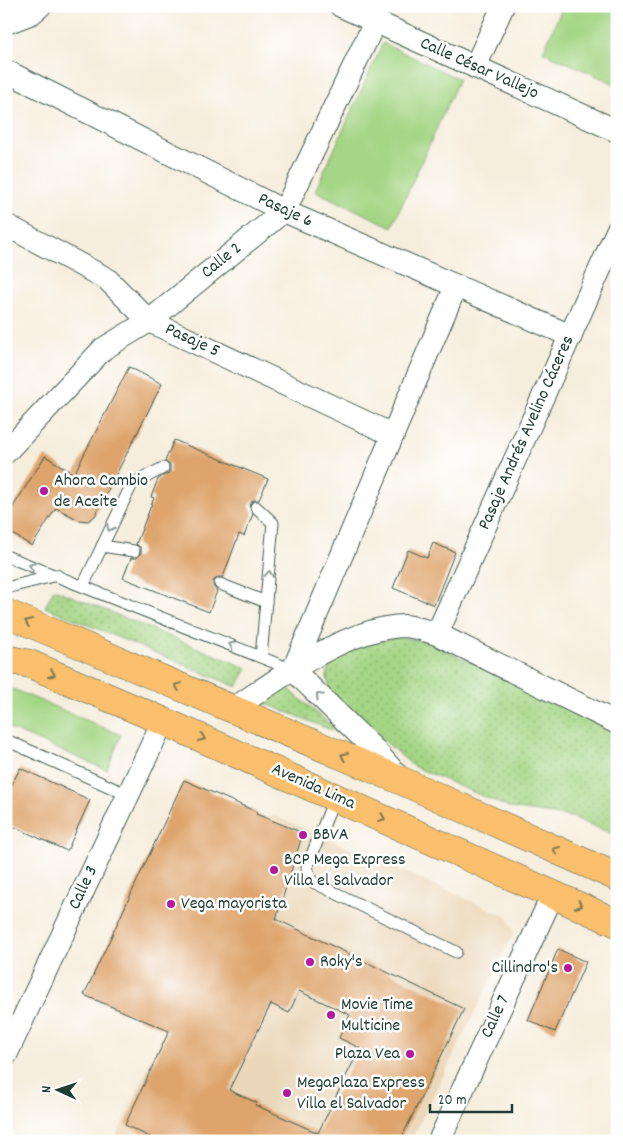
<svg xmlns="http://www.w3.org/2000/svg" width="623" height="1147" font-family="Dekko,sans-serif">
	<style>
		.built { fill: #ebd8ba }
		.grass { fill: url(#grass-dots); stroke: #628a5c }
		.green { fill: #a5d685; stroke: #628a5c }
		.building { fill: #dea46c; fill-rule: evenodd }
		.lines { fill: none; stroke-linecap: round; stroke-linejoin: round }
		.lane-casing { stroke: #3f584d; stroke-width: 13 }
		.street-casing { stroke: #3f584d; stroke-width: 24 }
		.primary-casing { stroke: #3f584d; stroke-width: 29 }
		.lane { stroke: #fff; stroke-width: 11 }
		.street { stroke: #fff; stroke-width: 22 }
		.primary { stroke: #f9bf6d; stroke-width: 28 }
		.oneway { stroke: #8f9e9a }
		.oneway2 { stroke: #81784e }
		.poi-dot { fill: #b5179e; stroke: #fff; stroke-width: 2 }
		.labels { text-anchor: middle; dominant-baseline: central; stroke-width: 5; stroke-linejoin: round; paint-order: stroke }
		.street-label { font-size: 18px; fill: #1f3d34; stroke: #fff }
		.poi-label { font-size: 18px; fill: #1f3d34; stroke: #fff; text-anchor: start }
	</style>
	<defs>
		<pattern id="grass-dots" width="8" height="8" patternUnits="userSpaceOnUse" patternTransform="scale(1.25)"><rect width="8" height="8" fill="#a5d685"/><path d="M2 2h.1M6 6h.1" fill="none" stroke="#86af6e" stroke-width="1.8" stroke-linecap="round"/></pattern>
	</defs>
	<rect width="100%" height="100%" fill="#fff"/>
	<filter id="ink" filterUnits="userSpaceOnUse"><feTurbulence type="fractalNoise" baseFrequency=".02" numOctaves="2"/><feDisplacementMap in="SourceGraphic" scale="10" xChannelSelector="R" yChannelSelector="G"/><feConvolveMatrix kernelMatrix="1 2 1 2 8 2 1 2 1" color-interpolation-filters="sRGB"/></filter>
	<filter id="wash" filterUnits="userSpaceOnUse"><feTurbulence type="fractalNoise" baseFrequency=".0096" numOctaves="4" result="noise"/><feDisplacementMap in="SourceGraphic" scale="20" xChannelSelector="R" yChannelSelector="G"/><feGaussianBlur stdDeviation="1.12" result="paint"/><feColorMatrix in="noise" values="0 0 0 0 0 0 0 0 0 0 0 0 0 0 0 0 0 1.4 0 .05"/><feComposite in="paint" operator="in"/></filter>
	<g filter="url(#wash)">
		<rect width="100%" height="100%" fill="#f6eedd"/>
		<!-- built -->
		<path class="built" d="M275 816 508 917 514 933 411 1141H114L263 818Z"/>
		<!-- grass -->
		<g class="grass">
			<path d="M54 589 247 668 237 687 45 607Z"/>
			<path d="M401 637 422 641 446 651 617 727V836L572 817 510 808 413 766 330 693C330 688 328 682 327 677 327 648 381 641 401 637Z"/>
			<path d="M283 684 341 734 257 700Z"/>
		</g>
		<!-- green -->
		<g class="green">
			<path d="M563 6H617V85L543 52Z"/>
			<path d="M383 43 459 79 392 227 315 191Z"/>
			<path d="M6 686 121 735 107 770 6 727Z"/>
		</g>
		<g id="blocks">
			<!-- building -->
			<g class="building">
				<path d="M129 367 162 384 95 516 88 521 79 520 56 508 32 546 6 530V518L45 456 74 474Z"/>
				<path d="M174 440 268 479 259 500H253L249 505 253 514 244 536 239 534 223 577H218L213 581V586L217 591 209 612 123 578 131 558H137L141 553V548L136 544 154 498 151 497 158 479 170 472V465L165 461Z"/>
				<path d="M433 543 455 552 434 605 393 588 408 550 427 558Z"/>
				<path d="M20 768 90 800 67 851 6 823V797Z"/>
				<path d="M184 780 257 812 256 814 303 833 276 919 464 1009 400 1141H158L125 1125 169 1031 84 995ZM299 991 350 1015 339 1038 360 1048 318 1133 255 1105 257 1103 229 1090 271 1004 289 1013Z"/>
				<path d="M558 949 586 962 555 1032 528 1020Z"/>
			</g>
		</g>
	</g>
	<g filter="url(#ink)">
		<use href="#blocks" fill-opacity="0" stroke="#3f584d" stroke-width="1"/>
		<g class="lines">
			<defs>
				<g id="lane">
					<path d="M256 507 273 523 261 657"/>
					<path d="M102 546 134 551"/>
					<path d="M6 556 293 670"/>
					<path d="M220 584 266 602"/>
					<path d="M83 586 132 484 163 468"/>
					<path d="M6 588 57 575"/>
					<path d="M6 740 128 795"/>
					<path d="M335 797 307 867 311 881 456 952"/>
				</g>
				<g id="street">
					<path d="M341 6 617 131"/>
					<path d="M6 23 32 13 40 6"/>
					<path d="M475 67 503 6"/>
					<path d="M6 71 284 211 571 336"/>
					<path d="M6 225 107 279 149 321 393 435"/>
					<path d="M6 452 103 349 149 321 285 210 375 22"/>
					<path d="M437 634 617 231"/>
					<path d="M293 670 456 286"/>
					<path d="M293 670 374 749 401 780"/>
					<path d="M233 709C281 677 344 629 403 626 414 626 426 631 437 634L617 723"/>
					<path d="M6 1055 163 721"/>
					<path d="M439 1141 553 894"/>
				</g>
				<g id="primary">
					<path d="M6 613 402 781 617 877"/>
					<path d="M6 659 30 664 163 721 617 923"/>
				</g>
			</defs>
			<!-- lane casing -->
			<use href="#lane" class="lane-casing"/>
			<!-- street casing -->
			<use href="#street" class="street-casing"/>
			<!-- primary casing -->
			<use href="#primary" class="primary-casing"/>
			<!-- lane -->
			<use href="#lane" class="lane"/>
			<!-- street -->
			<use href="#street" class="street"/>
			<!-- primary -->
			<use href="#primary" class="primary"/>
		</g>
		<!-- one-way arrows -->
		<defs><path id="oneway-chevron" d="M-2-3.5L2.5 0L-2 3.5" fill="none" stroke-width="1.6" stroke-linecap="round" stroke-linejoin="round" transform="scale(1.25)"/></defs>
		<g class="oneway">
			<use href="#oneway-chevron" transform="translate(110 528) rotate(116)"/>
			<use href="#oneway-chevron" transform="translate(32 566) rotate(-160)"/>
			<use href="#oneway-chevron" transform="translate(269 574) rotate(-85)"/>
			<use href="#oneway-chevron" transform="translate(232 645) rotate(-158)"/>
			<use href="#oneway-chevron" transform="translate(319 696) rotate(-135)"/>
		</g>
		<g class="oneway2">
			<use href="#oneway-chevron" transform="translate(28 622) rotate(-157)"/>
			<use href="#oneway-chevron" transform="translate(52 674) rotate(23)"/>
			<use href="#oneway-chevron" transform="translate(178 686) rotate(-157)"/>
			<use href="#oneway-chevron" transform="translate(202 738) rotate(24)"/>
			<use href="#oneway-chevron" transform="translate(344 756) rotate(-157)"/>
			<use href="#oneway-chevron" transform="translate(382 818) rotate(24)"/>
			<use href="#oneway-chevron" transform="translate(556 850) rotate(-156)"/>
			<use href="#oneway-chevron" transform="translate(579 905) rotate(24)"/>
		</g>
	</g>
	<!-- markers -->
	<g class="poi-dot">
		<circle cx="44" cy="491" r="5"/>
		<circle cx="303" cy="835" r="5"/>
		<circle cx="274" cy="870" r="5"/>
		<circle cx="171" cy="904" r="5"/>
		<circle cx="310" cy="962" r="5"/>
		<circle cx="568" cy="968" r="5"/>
		<circle cx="331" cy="1015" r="5"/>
		<circle cx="410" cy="1054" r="5"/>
		<circle cx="287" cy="1093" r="5"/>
	</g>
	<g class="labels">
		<!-- street labels -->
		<g class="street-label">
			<text transform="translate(479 69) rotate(24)">Calle César Vallejo</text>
			<text transform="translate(285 211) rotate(25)">Pasaje 6</text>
			<text transform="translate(222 261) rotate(-39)">Calle 2</text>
			<text transform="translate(192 341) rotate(25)">Pasaje 5</text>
			<text transform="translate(527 433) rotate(-66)">Pasaje Andrés Avelino Cáceres</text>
			<text transform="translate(313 787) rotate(24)">Avenida Lima</text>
			<text transform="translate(84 888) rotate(-65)">Calle 3</text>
			<text transform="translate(496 1017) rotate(-65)">Calle 7</text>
		</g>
		<!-- poi labels -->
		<g class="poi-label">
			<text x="54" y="481">Ahora Cambio<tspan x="54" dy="21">de Aceite</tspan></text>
			<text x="313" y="835">BBVA</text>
			<text x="284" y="860">BCP Mega Express<tspan x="284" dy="21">Villa el Salvador</tspan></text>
			<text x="181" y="904">Vega mayorista</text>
			<text x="320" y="962">Roky's</text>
			<text x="558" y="968" text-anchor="end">Cillindro's</text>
			<text x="341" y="1005">Movie Time<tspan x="341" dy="21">Multicine</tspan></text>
			<text x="400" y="1054" text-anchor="end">Plaza Vea</text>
			<text x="297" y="1083">MegaPlaza Express<tspan x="297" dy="21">Villa el Salvador</tspan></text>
		</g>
	</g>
	<!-- margin -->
	<rect width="623" height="1147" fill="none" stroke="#fff" stroke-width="25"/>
	<!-- north arrow -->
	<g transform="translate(58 1090) rotate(273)" stroke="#ffffff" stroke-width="4" paint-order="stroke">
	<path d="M0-4L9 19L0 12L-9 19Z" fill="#1f3d34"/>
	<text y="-8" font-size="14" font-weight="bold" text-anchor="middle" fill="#1f3d34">N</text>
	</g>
	<!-- scale -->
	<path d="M430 1104v8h82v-8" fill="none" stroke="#1f3d34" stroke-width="2.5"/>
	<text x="438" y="1104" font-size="15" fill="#1f3d34" stroke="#ffffff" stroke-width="4" paint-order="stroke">20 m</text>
</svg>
